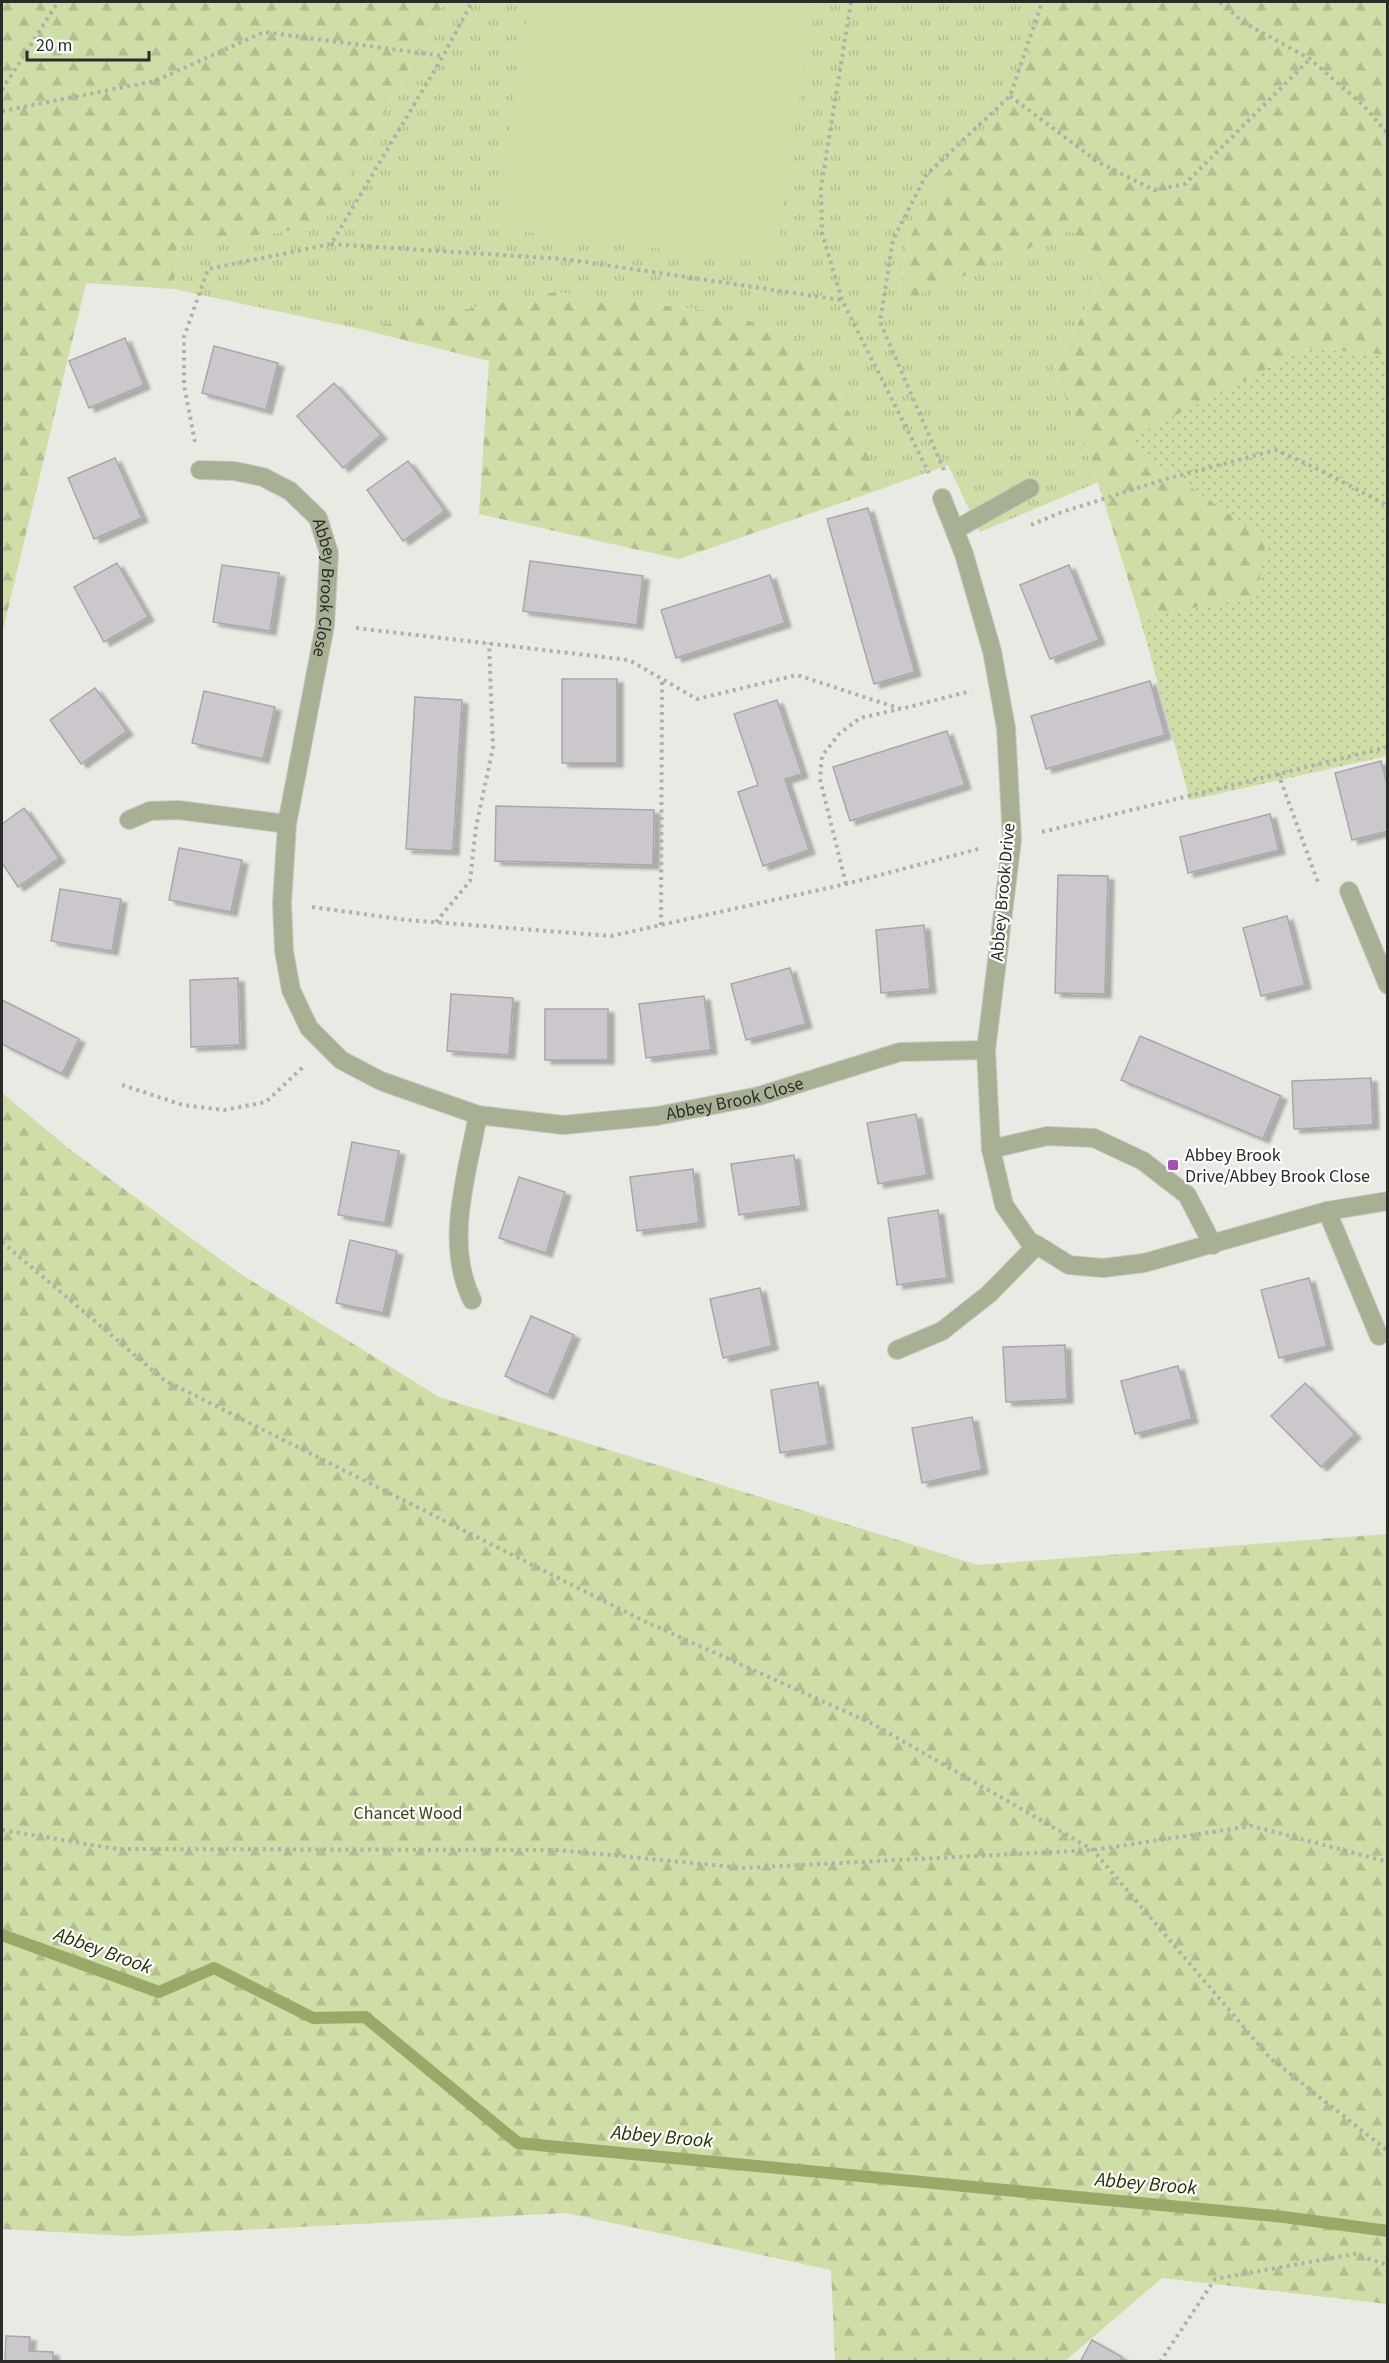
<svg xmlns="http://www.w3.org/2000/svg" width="1389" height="2363" font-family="'Source Sans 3',sans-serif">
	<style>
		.grass { fill: url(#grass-dots) }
		.forest { fill: url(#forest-firs) }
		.park { fill: url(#park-tufts) }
		.pitch { fill: #cfdda6 }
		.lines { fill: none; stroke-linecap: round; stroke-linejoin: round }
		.stream { stroke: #9aa968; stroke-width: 12 }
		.building { fill: #ccc7cd; stroke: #aba6ab; stroke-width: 1.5; filter: url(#shadow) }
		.minor-casing { stroke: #c6c8c2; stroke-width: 20 }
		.path { stroke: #afb0aa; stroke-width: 4; stroke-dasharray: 3 4.5; stroke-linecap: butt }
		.minor { stroke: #a8b094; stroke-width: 18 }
		.poi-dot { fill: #a84cb6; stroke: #fff; stroke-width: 2 }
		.labels { text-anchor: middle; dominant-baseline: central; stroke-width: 4.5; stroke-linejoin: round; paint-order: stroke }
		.street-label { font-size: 18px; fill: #2b2c29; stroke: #fff }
		.poi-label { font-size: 18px; fill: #2b2c29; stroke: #fff; text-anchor: start }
		.park-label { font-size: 18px; fill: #3b4413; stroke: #fff }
		.water-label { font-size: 20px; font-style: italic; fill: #273000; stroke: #fff }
	</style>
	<defs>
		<pattern id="grass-dots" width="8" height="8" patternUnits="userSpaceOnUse" patternTransform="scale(1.5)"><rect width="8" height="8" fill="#cfdda6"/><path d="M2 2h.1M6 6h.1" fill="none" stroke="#b2be8f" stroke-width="1.8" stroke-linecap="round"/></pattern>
		<pattern id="forest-firs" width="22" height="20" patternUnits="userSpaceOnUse" patternTransform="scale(1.5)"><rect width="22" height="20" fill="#cfdda6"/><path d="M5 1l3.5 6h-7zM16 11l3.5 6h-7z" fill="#b2be8f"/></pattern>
		<pattern id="park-tufts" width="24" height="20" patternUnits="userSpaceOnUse" patternTransform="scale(1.5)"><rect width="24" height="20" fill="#cfdda6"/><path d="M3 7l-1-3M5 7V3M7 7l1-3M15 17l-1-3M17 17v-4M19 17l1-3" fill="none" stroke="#b2be8f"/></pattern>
		<filter id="shadow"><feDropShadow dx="6" dy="4" stdDeviation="1.5" flood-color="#0004"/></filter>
	</defs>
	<rect width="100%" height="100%" fill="#e8eae3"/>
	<!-- grass -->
	<path class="grass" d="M1307 348 1387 355V756L1190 800 1140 618 1257 596 1124 441Z"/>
	<!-- forest -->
	<g class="forest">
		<path d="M2 2H446L321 227 177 246 174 289 86 283 2 634Z"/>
		<path d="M1047 2H1387V355L1307 348 1125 441 1266 540 1257 596 1140 618 1098 482 1054 368 1101 280 898 305 907 242 944 175 1017 93Z"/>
		<path d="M554 292 729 313 801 341 835 382 884 488 679 559 479 514 489 361 360 329Z"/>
		<path d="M2 1093 72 1151 239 1273 439 1397 978 1565 1387 1534V2304L1162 2278 1065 2361H835L831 2270 566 2213 129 2236 2 2229Z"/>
	</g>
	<!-- park -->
	<path class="park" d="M446 2H1047L1017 93 944 175 907 242 898 304 1072 230 1101 280 1054 368 1098 482 980 532 948 465 884 488 835 382 801 341 729 313 554 292 360 329 174 289 177 246 321 227Z"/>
	<!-- pitch -->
	<path class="pitch" d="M529 2H814L775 263 495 228Z"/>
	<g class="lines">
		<!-- stream -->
		<path class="stream" d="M2 1935 159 1992 214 1968 313 2018 365 2017 518 2143 1284 2217 1388 2231"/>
	</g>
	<!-- building -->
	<g class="building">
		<path d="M125 338 144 385 89 408 69 361Z"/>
		<path d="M214 346 278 363 266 410 202 393Z"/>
		<path d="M334 383 381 435 343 468 297 416Z"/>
		<path d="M115 458 142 518 94 539 68 478Z"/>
		<path d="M408 461 445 511 403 541 367 490Z"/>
		<path d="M868 508 915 672 874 684 827 519Z"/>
		<path d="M530 561 643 576 637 625 523 611Z"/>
		<path d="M117 563 148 617 104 642 74 587Z"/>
		<path d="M222 565 279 573 270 631 213 622Z"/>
		<path d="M1069 565 1099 640 1050 659 1020 585Z"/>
		<path d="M770 575 785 623 676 658 661 610Z"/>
		<rect x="562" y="679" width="55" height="84"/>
		<path d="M1150 681 1165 735 1046 769 1031 716Z"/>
		<path d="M95 688 127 731 81 764 50 720Z"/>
		<path d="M204 691 275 707 263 759 192 743Z"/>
		<path d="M415 697 462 700 453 851 406 849Z"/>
		<path d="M777 700 802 774 785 779 809 850 763 866 738 792 758 785 734 714Z"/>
		<path d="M947 731 965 785 850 821 833 767Z"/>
		<path d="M1381 761 1388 788V831L1352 840 1335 773Z"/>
		<path d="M496 806 654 810 653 865 495 861Z"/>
		<path d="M24 808 59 858 18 887 2 863V824Z"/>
		<path d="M1270 814 1279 850 1188 873 1180 837Z"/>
		<path d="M179 848 242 860 231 912 169 900Z"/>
		<path d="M1058 875 1108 876 1105 994 1055 993Z"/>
		<path d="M60 889 121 899 112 951 51 941Z"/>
		<path d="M1287 916 1305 985 1261 996 1243 928Z"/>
		<path d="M924 925 930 989 881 993 876 930Z"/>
		<path d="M790 968 806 1024 746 1040 731 984Z"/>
		<path d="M238 978 240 1045 191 1047 190 980Z"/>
		<path d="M451 994 513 998 509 1055 447 1051Z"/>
		<path d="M704 996 711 1050 646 1058 639 1004Z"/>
		<path d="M2 1000 79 1039 62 1074 2 1044Z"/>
		<rect x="545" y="1009" width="63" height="51"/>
		<path d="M1140 1036 1281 1096 1263 1139 1121 1080Z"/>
		<path d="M1371 1078 1373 1125 1294 1129 1292 1081Z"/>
		<path d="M916 1114 927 1175 878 1184 867 1123Z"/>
		<path d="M352 1142 399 1151 385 1223 338 1215Z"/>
		<path d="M794 1155 801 1206 739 1215 731 1164Z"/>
		<path d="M693 1169 699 1223 637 1231 630 1177Z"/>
		<path d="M519 1177 565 1192 546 1253 499 1238Z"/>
		<path d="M938 1210 947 1278 897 1285 888 1218Z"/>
		<path d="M350 1240 397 1251 383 1313 336 1303Z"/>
		<path d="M1309 1278 1327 1346 1279 1358 1261 1290Z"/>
		<path d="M760 1288 772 1346 723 1358 710 1299Z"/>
		<path d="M531 1316 574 1335 548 1395 505 1376Z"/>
		<path d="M1065 1345 1067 1399 1006 1402 1003 1347Z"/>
		<path d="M1178 1366 1192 1419 1135 1434 1121 1381Z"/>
		<path d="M818 1382 828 1445 780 1453 771 1390Z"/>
		<path d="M1305 1383 1355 1434 1321 1467 1271 1416Z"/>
		<path d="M972 1417 982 1470 922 1483 912 1428Z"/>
		<path d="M6 2336 30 2337 29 2351 53 2352V2362H5Z"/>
		<path d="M1092 2340 1122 2357 1120 2362H1080Z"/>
	</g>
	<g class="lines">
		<defs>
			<g id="minor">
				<path id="s1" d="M200 470 234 471 263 477 290 491 318 518 329 553 325 625 287 824 282 903 284 951 291 990 309 1028 341 1060 381 1081 478 1115 563 1125 657 1116 759 1096 900 1052 986 1050"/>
				<path d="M942 498 964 554 992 651 1006 728 1012 840 986 1050 991 1149 1004 1205 1029 1241 1037 1245 1069 1265 1103 1268 1144 1263 1327 1211 1388 1201"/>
				<path d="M955 530 1030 488"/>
				<path d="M129 820 150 811 178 810 287 824"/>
				<path d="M1349 891 1388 985"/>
				<path d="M991 1149 1047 1136 1094 1138 1143 1161 1187 1195 1213 1245"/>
				<path d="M1327 1211 1379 1336"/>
				<path d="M472 1300C444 1243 467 1174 478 1115"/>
				<path d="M897 1350 942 1331 989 1294 1037 1245"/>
			</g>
		</defs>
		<!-- minor casing -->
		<use href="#minor" class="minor-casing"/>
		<!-- path -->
		<g class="path">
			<path d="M851 2 821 188 822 233 842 300 929 473"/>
			<path d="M1220 2 1243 22 1310 59 1364 106 1388 134"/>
			<path d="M2 90 58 2"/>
			<path d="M1010 96 1098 162 1154 190 1185 184 1310 59"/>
			<path d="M2 111 155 81 264 32 443 56"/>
			<path d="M331 244 564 259 842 300"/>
			<path d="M195 442 184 385V337L208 269 331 244 443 56 472 2"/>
			<path d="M944 470 880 322 893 240 926 175 1010 96 1042 2"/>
			<path d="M1031 525 1062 512 1166 479 1276 450 1326 473 1388 506"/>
			<path d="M356 628 629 660 697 699 797 675 901 709 971 691"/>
			<path d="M1278 773 1319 885"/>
			<path d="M1042 832 1388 747"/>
			<path d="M846 884 820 779 822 756 839 734 860 718 900 709"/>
			<path d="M312 907 407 920 611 936 846 884 982 848"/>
			<path d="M436 922 470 881 476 827 493 748 489 643"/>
			<path d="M661 925 662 679"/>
			<path d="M122 1085 183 1105 224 1110 266 1102 304 1066"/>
			<path d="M2 1242 164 1380 644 1621 871 1723 1093 1850 1270 2058 1388 2151"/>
			<path d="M2 1830 117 1849 558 1850 743 1868 1093 1850 1252 1826 1388 1862"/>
			<path d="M1160 2362 1215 2279 1354 2254 1388 2265"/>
		</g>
		<!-- minor -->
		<use href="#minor" class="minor"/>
	</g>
	<!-- markers -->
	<rect class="poi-dot" x="1167" y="1159" width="12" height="12" rx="3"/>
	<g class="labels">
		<!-- street labels -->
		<g class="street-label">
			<text stroke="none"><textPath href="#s1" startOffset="204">Abbey Brook Close</textPath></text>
			<text transform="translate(1003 892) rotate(-85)">Abbey Brook Drive</text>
			<text stroke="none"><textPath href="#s1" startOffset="1106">Abbey Brook Close</textPath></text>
		</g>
		<!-- poi labels -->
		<g class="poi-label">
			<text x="1185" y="1155">Abbey Brook<tspan x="1185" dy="21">Drive/Abbey Brook Close</tspan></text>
		</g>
		<!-- park labels -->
		<g class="park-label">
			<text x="408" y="1813">Chancet Wood</text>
		</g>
		<!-- water labels -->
		<g class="water-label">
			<text transform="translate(103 1951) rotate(20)">Abbey Brook</text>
			<text transform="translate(662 2137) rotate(5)">Abbey Brook</text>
			<text transform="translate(1146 2184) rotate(5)">Abbey Brook</text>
		</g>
	</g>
	<!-- border -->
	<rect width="1389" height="2363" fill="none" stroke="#2b2c29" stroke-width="6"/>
	<!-- scale -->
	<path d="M27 51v9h122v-9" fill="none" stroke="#2b2c29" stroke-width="3"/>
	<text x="36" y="51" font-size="18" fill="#2b2c29" stroke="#ffffff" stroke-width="4.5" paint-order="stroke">20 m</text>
</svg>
